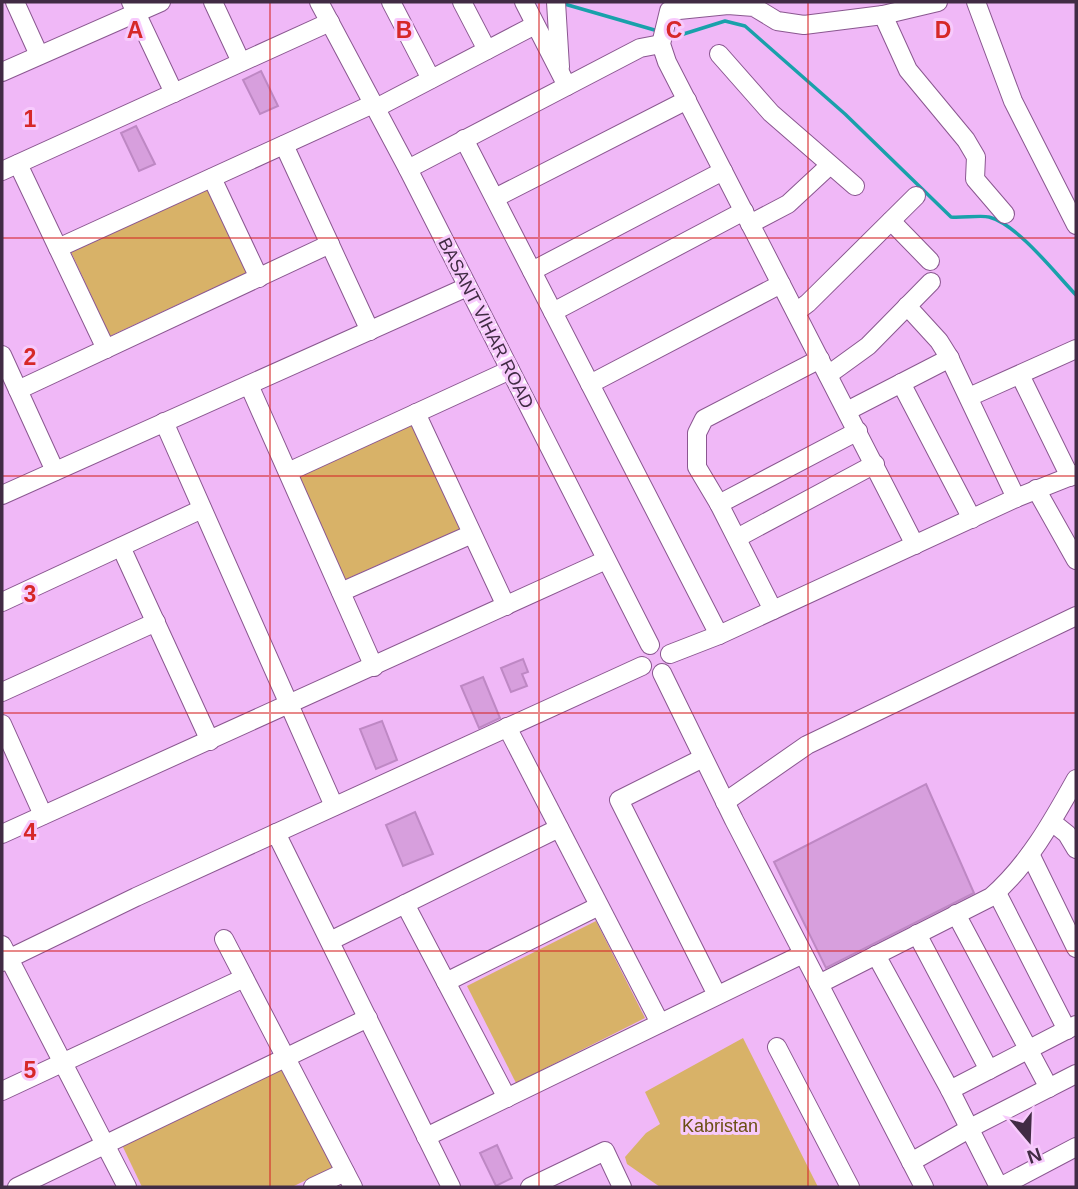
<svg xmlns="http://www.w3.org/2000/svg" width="1078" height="1189" font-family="Helvetica,sans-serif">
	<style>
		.green { fill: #d8b268 }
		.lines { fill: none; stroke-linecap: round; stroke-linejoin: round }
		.stream { stroke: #19a1ab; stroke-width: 3.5 }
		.building { fill: #d79fdd; stroke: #be88c4; stroke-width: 2 }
		.minor-casing { stroke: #8a5790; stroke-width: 20 }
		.minor { stroke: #fff; stroke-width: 18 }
		.grid { fill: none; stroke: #d62828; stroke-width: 2; stroke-opacity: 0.55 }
		.labels { text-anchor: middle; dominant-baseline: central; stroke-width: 6; stroke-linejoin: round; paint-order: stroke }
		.street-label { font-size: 18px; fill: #412b44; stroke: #f7cafc }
		.park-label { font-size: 18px; fill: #6a4f13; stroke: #f7cafc }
		.grid-label { font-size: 23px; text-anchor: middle; font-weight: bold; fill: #d62828; stroke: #f7cafc; stroke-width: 6; stroke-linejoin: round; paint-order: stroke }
	</style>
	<rect width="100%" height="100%" fill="#f0b8f7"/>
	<!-- green -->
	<g class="green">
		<path d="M208 188 248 272 110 336 71 252Z"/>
		<path d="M414 424 460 529 344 580 298 475Z"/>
		<path d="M596 921 645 1018 516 1083 467 986Z"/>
		<path d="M743 1038 818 1187H660L627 1164 625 1157 646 1133 660 1124 645 1092Z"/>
		<path d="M283 1066 333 1167 292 1187H142L122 1145Z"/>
	</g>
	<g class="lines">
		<!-- stream -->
		<g class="stream">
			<path d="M561 3 658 31"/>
			<path d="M668 35 674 37 725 21 745 26 845 114 951 217C961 218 982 215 989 217 1017 224 1055 273 1076 295"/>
		</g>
	</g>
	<!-- building -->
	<g class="building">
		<path d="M261 71 278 106 260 114 243 80Z"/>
		<path d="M136 126 155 164 139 171 121 133Z"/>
		<path d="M523 659 528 672 522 674 527 686 511 692 501 668Z"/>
		<path d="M483 677 500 718 479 728 461 686Z"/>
		<path d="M382 721 397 760 376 769 360 729Z"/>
		<path d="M926 784 974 893 826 968 774 862Z"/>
		<path d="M415 812 433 854 403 866 386 825Z"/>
		<path d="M497 1145 512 1178 496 1186 480 1153Z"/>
	</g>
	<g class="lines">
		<defs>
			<g id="minor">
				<path d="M15 2 39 55"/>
				<path d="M131 2 174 93"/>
				<path d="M213 2 241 62"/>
				<path d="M319 2 408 169 650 645"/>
				<path d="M391 2 431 79"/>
				<path d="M462 2 487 50"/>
				<path d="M524 2 567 86"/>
				<path d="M556 2 560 67"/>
				<path d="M976 2 1013 101 1076 225"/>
				<path d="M883 15 908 70 966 140 976 157 975 179 1005 214"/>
				<path d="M719 54 771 113 855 186"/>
				<path d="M2 72 161 2"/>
				<path d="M376 108 535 25"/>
				<path d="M464 139 719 635"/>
				<path d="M284 145 370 331"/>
				<path d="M18 164 106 349"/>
				<path d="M408 169 640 48 661 44"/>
				<path d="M2 171 330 22"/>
				<path d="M212 178 259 278"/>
				<path d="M495 198 687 100"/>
				<path d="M891 221 930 261"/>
				<path d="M750 224 788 204 830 165"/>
				<path d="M58 248 373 104"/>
				<path d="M532 271 723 171"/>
				<path d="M907 306 939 341 949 357 1016 498"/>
				<path d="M553 312 744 211"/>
				<path d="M796 312 808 303 916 196"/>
				<path d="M2 355 55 471"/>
				<path d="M828 375 868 346 931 282"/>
				<path d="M1020 375 1070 477"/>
				<path d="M901 383 972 519"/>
				<path d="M590 384 781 284"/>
				<path d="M249 385 374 667"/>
				<path d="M18 390 330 244"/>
				<path d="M969 397 1076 349"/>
				<path d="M847 411 950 358"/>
				<path d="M416 413 506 606"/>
				<path d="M164 422 334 806"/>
				<path d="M288 472 510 370"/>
				<path d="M1036 489 1076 560"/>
				<path d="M2 495 467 287"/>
				<path d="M719 504 858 431"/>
				<path d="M737 538 875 464"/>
				<path d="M915 545 667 62 661 44 669 11 728 5 754 7 777 21 804 25 883 15 938 2"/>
				<path d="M121 547 210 741"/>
				<path d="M341 592 472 534"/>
				<path d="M2 602 202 509"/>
				<path d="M773 610 719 504 697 467V433L704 419 820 359"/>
				<path d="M670 654 719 635 1016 498 1076 474"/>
				<path d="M662 673 734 820 924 1187"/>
				<path d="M2 692 156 622"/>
				<path d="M2 724 43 815"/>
				<path d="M507 727 660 1023"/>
				<path d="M703 758 619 800 717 995"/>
				<path d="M725 802 807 745 1076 616"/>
				<path d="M1052 822 1067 834 1076 849"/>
				<path d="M276 833 451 1187"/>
				<path d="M2 834 606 560"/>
				<path d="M1030 854 1076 948"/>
				<path d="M997 893 1067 1030"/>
				<path d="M405 904 507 1098"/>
				<path d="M956 914 1049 1088"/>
				<path d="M917 934 989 1070"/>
				<path d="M224 939 353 1187"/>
				<path d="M330 941 559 828"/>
				<path d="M2 945 127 1187"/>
				<path d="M876 955 950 1090 999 1187"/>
				<path d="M2 962 136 897 642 666"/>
				<path d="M446 982 599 906"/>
				<path d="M819 984 991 897C1028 865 1052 822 1076 779"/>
				<path d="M777 1047 850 1187"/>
				<path d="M950 1090 1076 1025"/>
				<path d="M2 1091 244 978"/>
				<path d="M426 1137 803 954"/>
				<path d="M911 1162 976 1125 1076 1074"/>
				<path d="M17 1187 368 1018"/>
				<path d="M313 1187 345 1172"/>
				<path d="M530 1187 605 1151 622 1187"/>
				<path d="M1000 1187 1076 1147"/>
			</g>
		</defs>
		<!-- minor casing -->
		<use href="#minor" class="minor-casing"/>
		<!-- minor -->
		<use href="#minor" class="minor"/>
	</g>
	<!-- grid -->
	<path class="grid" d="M270 2V1187M539 2V1187M808 2V1187M2 238H1076M2 476H1076M2 713H1076M2 951H1076"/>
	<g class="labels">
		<!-- street labels -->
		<g class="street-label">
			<text transform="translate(486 323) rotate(63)">BASANT VIHAR ROAD</text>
		</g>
		<!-- park labels -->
		<g class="park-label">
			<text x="720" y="1126">Kabristan</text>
		</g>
	</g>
	<g class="grid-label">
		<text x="135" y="38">A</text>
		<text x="404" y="38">B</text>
		<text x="674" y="38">C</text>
		<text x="943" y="38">D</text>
		<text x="30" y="127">1</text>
		<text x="30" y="365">2</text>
		<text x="30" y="602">3</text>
		<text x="30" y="840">4</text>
		<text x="30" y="1078">5</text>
	</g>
	<!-- border -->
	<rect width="1078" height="1189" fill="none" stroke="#412b44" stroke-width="7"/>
	<!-- north arrow -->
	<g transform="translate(1029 1140) rotate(161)" stroke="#f7cafc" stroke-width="5" paint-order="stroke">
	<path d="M0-5L12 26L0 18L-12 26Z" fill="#412b44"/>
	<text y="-10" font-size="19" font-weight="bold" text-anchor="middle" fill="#412b44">N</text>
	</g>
</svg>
